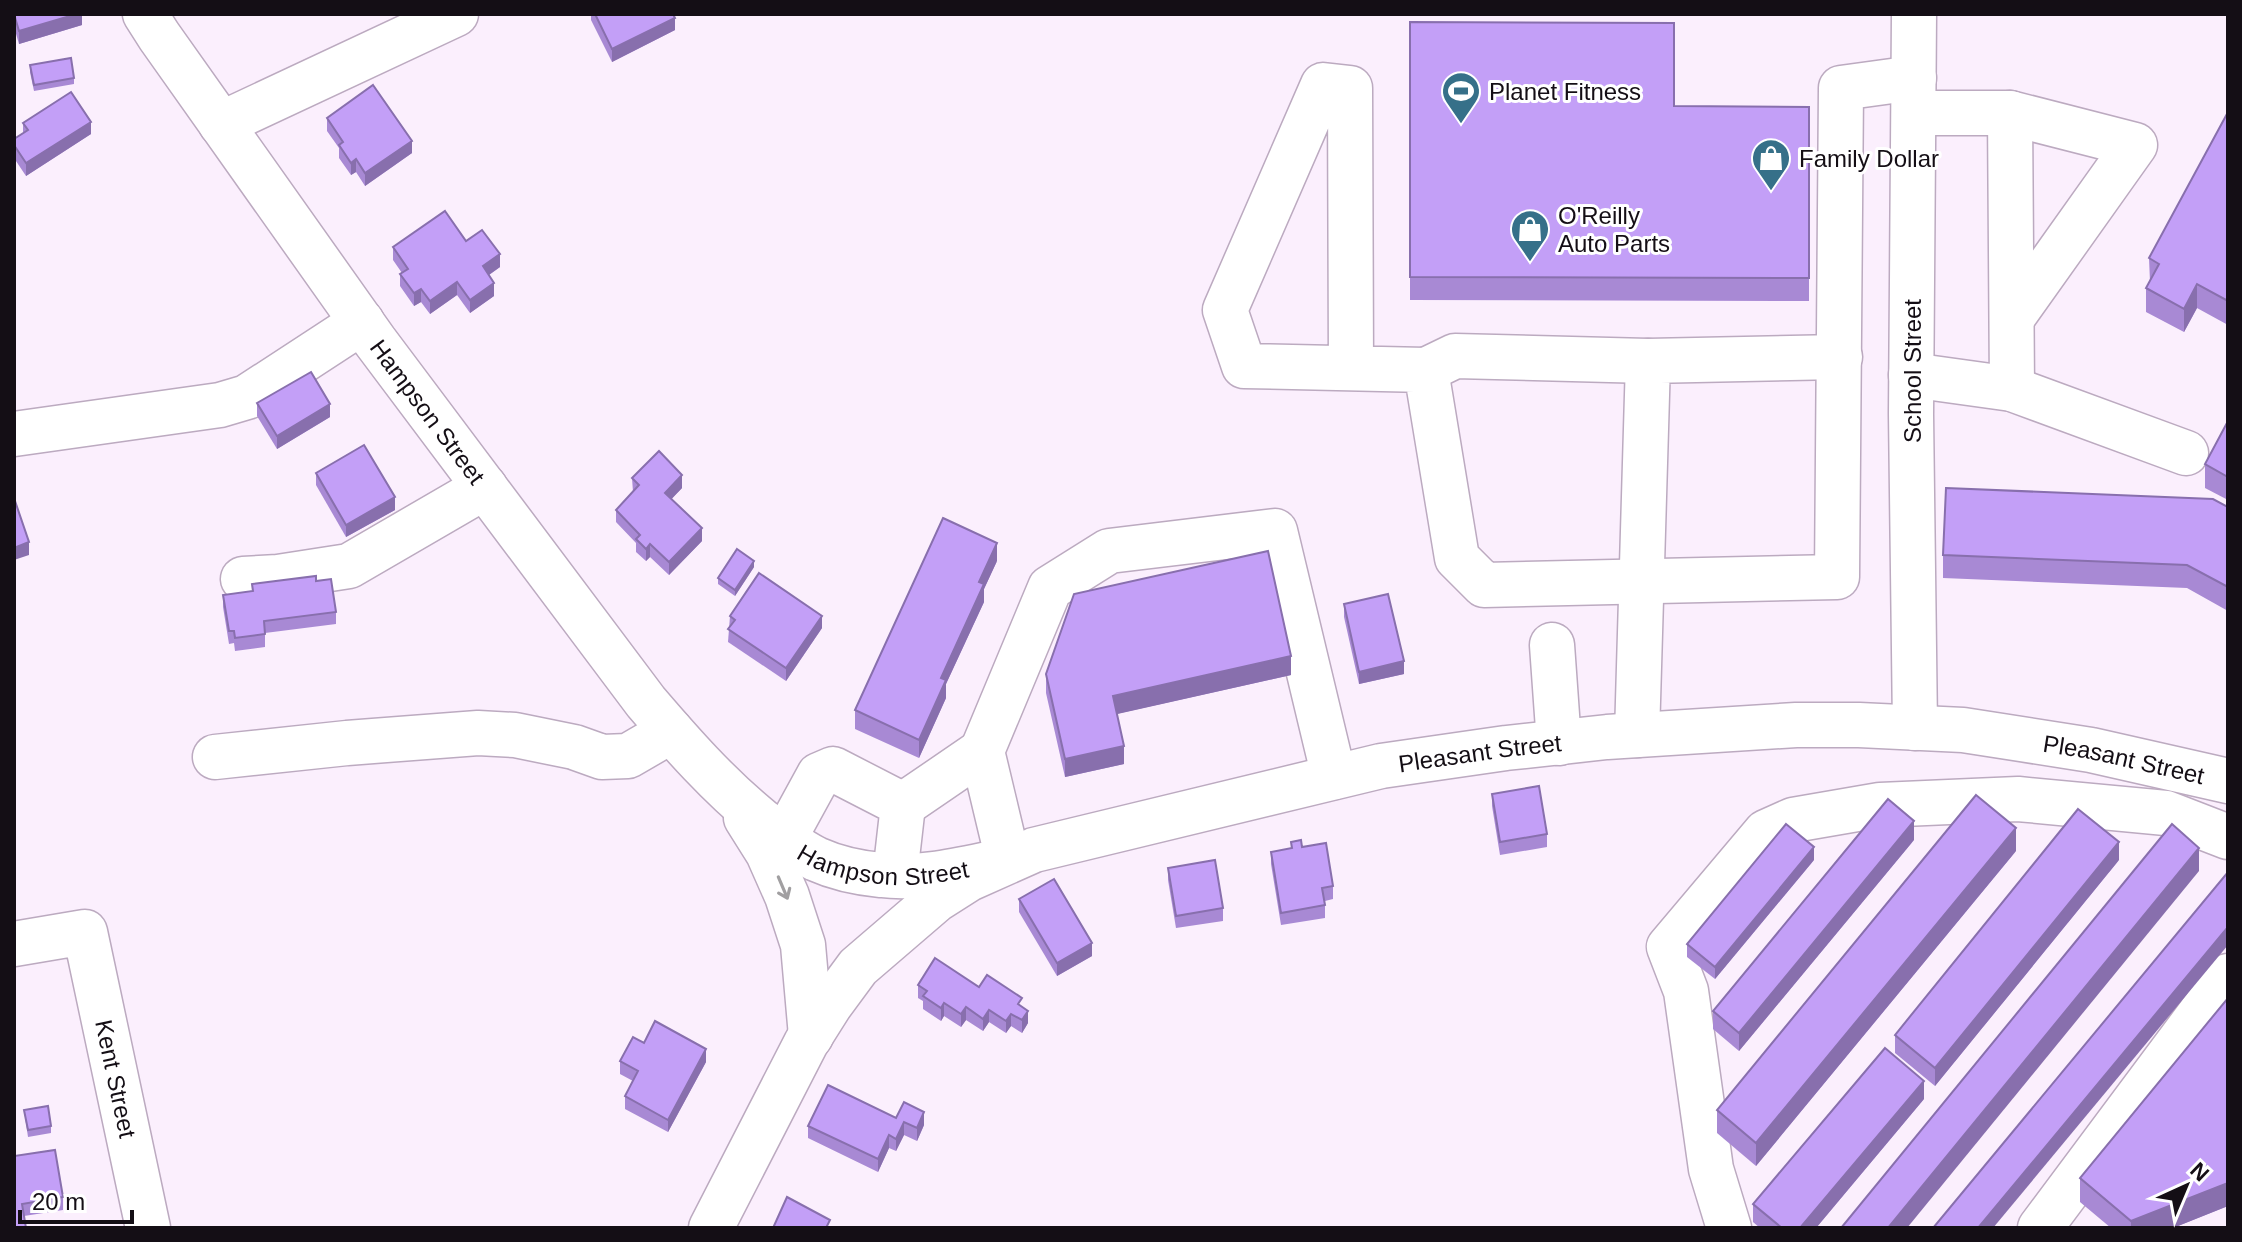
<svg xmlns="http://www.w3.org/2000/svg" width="2242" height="1242" font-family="Helvetica,sans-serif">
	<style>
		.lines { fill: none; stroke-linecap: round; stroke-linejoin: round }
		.minor-casing { stroke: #bcaac0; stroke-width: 47 }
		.major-casing { stroke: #bcaac0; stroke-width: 47 }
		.minor { stroke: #fff; stroke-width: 44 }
		.major { stroke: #fff; stroke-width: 44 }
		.wall { fill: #a889d4 }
		.shaded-wall { fill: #886fad }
		.building { fill: #c39ff7; stroke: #886fad; stroke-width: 2 }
		.oneway { stroke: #a19fa1 }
		.labels { text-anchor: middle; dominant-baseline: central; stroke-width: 6; stroke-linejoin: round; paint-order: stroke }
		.poi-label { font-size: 24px; fill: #140e15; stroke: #fff; text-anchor: start }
		.street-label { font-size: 24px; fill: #140e15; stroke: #fff }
	</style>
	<rect width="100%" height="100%" fill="#fbeffd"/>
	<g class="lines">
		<defs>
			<g id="minor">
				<path id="s1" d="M145 14 159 36 375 341 646 702C682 744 718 785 761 820 778 834 796 849 816 859 836 868 859 873 881 875 924 880 966 868 1008 860L982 751 1050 588 1109 551 1275 531 1334 777"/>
				<path d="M1914 14 1911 414 1915 728"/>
				<path d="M1914 113H2010L2135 145 2012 318"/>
				<path d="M2010 113 2012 389"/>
				<path d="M221 124 456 14"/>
				<path d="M1351 368 1350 88 1323 85 1225 310 1244 366 1426 370 1457 558 1484 585 1837 577 1841 88 1914 78"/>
				<path d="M1426 370 1455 356 1648 361"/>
				<path d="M1911 375 2012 389 2186 453"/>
				<path d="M14 434 220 405 247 397 362 322"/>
				<path d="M243 579 278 577 349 566 485 487"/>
				<path d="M1552 645 1559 743"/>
				<path d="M1637 735 1648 361 1840 357"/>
				<path d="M215 757 347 743 478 733 515 735 574 747 602 757 628 756 671 731"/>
				<path d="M903 805 982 751"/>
				<path d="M746 818 768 853 787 896 803 945 811 1036"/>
				<path d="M784 839 819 775 833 769 903 805 895 875"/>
				<path id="s2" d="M14 944 85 932 148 1228"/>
				<path d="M1729 1228 1711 1169 1686 991 1669 947 1766 832 1793 820 1880 805 2018 799 2166 813 2228 837"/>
				<path d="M2040 1228 2228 976"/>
			</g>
			<g id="major">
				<path id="s3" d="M711 1228 806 1043 830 1005 858 967 936 900 969 879 1034 850 1381 766 1506 748 1607 737 1796 725H1859L1963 730 2091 750 2228 781"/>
			</g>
		</defs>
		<!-- minor casing -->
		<use href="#minor" class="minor-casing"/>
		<!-- major casing -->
		<use href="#major" class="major-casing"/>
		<!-- minor -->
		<use href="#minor" class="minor"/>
		<!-- major -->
		<use href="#major" class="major"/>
	</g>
	<!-- wall -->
	<g class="wall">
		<path d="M14 14H82V25L19 44 14 27Z"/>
		<path d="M591 14H673L675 30 612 62 591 20Z"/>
		<path d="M1410 22 1674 106 1809 107V301L1410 300Z"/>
		<path d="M30 65 74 78V84L34 91 30 72Z"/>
		<path d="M2228 112V325L2197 308 2184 332 2146 312V288L2150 282 2149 258Z"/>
		<path d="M327 118 412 153 365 186 356 172 351 175 339 158V148L327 131Z"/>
		<path d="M23 123 91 134 26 176 14 158V139L23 133Z"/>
		<path d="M466 241 500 267 489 275 494 296 470 313 457 295 430 314 421 302 414 306 400 286V274L402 273 393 260V247Z"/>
		<path d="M257 403 330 417 277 449 257 416Z"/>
		<path d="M2228 421V500L2205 488V464Z"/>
		<path d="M316 473 395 510 346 537 316 485Z"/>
		<path d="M632 478 682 488 671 499 702 541 669 575 650 557 646 561 636 552V543L616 522V510L633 492Z"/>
		<path d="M2228 507V611L2187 588 1943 578V555Z"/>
		<path d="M997 561 984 589V602L946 684V698L919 758 855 729V710Z"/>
		<path d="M754 567 735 596 718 584V578Z"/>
		<path d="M316 581 336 612V624L265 633V647L235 651 234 643 229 644 223 607V595L252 591V584Z"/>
		<path d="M1344 604 1404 674 1359 684 1344 617Z"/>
		<path d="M730 616 822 628 786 681 728 642Z"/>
		<path d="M1046 674 1291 675 1116 714 1124 764 1065 777 1046 693Z"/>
		<path d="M1492 794 1547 834V847L1500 855 1492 806Z"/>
		<path d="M1914 840 1739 1051 1713 1029V1011Z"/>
		<path d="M1291 842 1333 886V899L1325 901V918L1281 925 1271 864V852L1291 849Z"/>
		<path d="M2016 851 1756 1166 1717 1133V1110Z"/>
		<path d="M1814 860 1715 979 1687 957V944Z"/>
		<path d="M2119 860 1935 1086 1895 1053V1035Z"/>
		<path d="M1168 868 1223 908V921L1176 928 1168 880Z"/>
		<path d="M1019 899 1092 956 1057 976 1019 912Z"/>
		<path d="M918 985 979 987 1022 1007 1028 1023 1022 1033 1011 1026 1006 1033 989 1022 983 1031 966 1020 961 1027 944 1016 941 1021 923 1009V1001L918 998Z"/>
		<path d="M2228 998V1206L2173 1228H2111L2080 1202V1178Z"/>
		<path d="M644 1043 706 1062 668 1132 625 1109V1096L633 1081 620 1074V1061Z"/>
		<path d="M14 1044 16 1059V1071L14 1072Z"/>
		<path d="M1924 1099 1816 1228H1760L1753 1222V1204Z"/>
		<path d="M24 1110 51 1126V1133L28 1137Z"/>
		<path d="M896 1118 924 1125 917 1141 904 1135 896 1151 889 1148 878 1172 808 1138V1126Z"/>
		<path d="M14 1156 63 1197V1210L24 1216Z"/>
	</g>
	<!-- shaded-wall -->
	<g class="shaded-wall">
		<path d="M77 14H82V25L19 44V31Z"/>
		<path d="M675 18V30L612 62V49Z"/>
		<path d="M91 122V134L26 176V163Z"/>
		<path d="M412 141V153L365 186V173Z"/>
		<path d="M356 159V172L351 175V163Z"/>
		<path d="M500 254V267L483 279V266Z"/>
		<path d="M457 282V295L430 314V301Z"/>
		<path d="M494 283V296L470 313V300Z"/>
		<path d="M2197 284V308L2184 332V309Z"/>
		<path d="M421 289V302L414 306V293Z"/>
		<path d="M330 404V417L277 449V436Z"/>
		<path d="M682 475V488L665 506V493Z"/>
		<path d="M395 497V510L346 537V525Z"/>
		<path d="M702 528V541L669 575V562Z"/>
		<path d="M29 542V555L14 560V548Z"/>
		<path d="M997 543V561L984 589V602L946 684V698L919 758V740L941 678 979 582Z"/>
		<path d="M650 544V557L646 561V549Z"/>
		<path d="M754 561V567L735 596V590Z"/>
		<path d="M822 616V628L786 681V668Z"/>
		<path d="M1291 656V675L1113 715V696Z"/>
		<path d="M1404 661V674L1359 684V672Z"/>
		<path d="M1124 746V764L1065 777V759Z"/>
		<path d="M1914 821V840L1739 1051V1033Z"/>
		<path d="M2016 828V851L1756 1166V1143Z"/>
		<path d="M2119 842V860L1935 1086V1068Z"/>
		<path d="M1814 847V860L1715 979V967Z"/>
		<path d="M2199 848V871L1907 1228H1888Z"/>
		<path d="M2228 927V945L1993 1228H1978Z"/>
		<path d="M1092 943V956L1057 976V963Z"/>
		<path d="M944 1003V1016L941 1021V1008Z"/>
		<path d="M966 1007V1020L961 1027V1014Z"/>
		<path d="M989 1010V1022L983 1031V1019Z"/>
		<path d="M1028 1011V1023L1022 1033V1020Z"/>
		<path d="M1011 1014V1026L1006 1033V1021Z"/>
		<path d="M706 1049V1062L668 1132V1120Z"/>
		<path d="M1924 1081V1099L1816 1228H1800Z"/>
		<path d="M924 1112V1125L917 1141V1128Z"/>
		<path d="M904 1122V1135L896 1151V1139Z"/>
		<path d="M889 1135V1148L878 1172V1159Z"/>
		<path d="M2228 1183V1206L2173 1228H2131V1221Z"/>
	</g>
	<!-- building -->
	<g class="building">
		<path d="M14 14H77L19 31Z"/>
		<path d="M595 14H673L675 18 612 49Z"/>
		<path d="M1410 22 1674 23V106L1809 107V278L1410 277Z"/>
		<path d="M71 58 74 78 34 85 30 65Z"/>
		<path d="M373 85 412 141 365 173 356 159 351 163 339 145 343 142 327 118Z"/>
		<path d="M71 92 91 122 26 163 14 145V139L28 130 23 123Z"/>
		<path d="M2228 112V301L2197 284 2184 309 2146 288 2159 264 2149 258Z"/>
		<path d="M445 211 466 241 482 230 500 254 483 266 494 283 470 300 457 282 430 301 421 289 414 293 400 274 408 269 393 247Z"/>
		<path d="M311 372 330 404 277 436 257 403Z"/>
		<path d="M2228 421V477L2205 464Z"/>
		<path d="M364 445 395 497 346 525 316 473Z"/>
		<path d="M659 451 682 475 665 493 702 528 669 562 650 544 646 549 636 539 640 535 616 510 639 485 632 478Z"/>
		<path d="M1946 488 2213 499 2228 507V587L2187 565 1943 555Z"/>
		<path d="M14 498 29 542 14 548Z"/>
		<path d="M943 518 997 543 979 582 984 584 941 678 946 680 919 740 855 710Z"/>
		<path d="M737 549 754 561 735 590 718 578Z"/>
		<path d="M1268 551 1291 656 1113 696 1124 746 1065 759 1046 674 1074 594Z"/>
		<path d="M759 573 822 616 786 668 728 629 735 620 730 616Z"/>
		<path d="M316 576V581L331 579 336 612 264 621 265 634 235 638 234 631H229L223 595 253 591 252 584Z"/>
		<path d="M1388 594 1404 661 1359 672 1344 604Z"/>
		<path d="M1539 786 1547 834 1500 842 1492 794Z"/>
		<path d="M1976 795 2016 828 1756 1143 1717 1110Z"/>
		<path d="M1888 799 1914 821 1739 1033 1713 1011Z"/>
		<path d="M2078 809 2119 842 1935 1068 1895 1035Z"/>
		<path d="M1786 824 1814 847 1715 967 1687 944Z"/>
		<path d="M2172 824 2199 848 1888 1228H1841Z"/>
		<path d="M1301 840 1302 847 1326 843 1333 886 1322 888 1325 905 1281 913 1271 852 1292 848 1291 842Z"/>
		<path d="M1215 860 1223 908 1176 916 1168 868Z"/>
		<path d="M2228 872V927L1978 1228H1933Z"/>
		<path d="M1054 879 1092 943 1057 963 1019 899Z"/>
		<path d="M935 958 979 987 987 975 1022 998 1018 1004 1028 1011 1022 1020 1011 1014 1006 1021 989 1010 983 1019 966 1007 961 1014 944 1003 941 1008 923 996 927 991 918 985Z"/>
		<path d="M2228 998V1183L2131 1221 2080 1178Z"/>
		<path d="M655 1021 706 1049 668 1120 625 1096 638 1071 620 1061 633 1037 644 1043Z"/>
		<path d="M1885 1048 1924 1081 1800 1228H1782L1753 1204Z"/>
		<path d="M828 1085 896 1118 904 1102 924 1112 917 1128 904 1122 896 1139 889 1135 878 1159 808 1126Z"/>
		<path d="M48 1106 51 1126 28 1130 24 1110Z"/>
		<path d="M55 1150 63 1197 22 1204 26 1228H14V1156Z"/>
		<path d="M787 1197 830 1220 826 1228H773Z"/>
	</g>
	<!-- one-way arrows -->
	<defs><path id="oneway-shaft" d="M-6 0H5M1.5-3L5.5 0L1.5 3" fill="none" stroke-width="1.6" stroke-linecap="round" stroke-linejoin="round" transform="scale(2)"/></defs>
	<use class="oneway" href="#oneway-shaft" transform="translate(783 888) rotate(67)"/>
	<!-- icons -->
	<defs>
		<symbol id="stadium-pin" viewBox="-11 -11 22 30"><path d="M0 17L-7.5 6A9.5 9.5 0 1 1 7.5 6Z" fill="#367089" stroke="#fff"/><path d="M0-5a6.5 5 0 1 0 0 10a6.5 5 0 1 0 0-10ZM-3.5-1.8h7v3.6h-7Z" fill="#fff"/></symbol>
		<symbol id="shop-pin" viewBox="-11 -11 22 30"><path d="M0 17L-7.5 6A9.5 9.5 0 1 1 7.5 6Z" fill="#367089" stroke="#fff"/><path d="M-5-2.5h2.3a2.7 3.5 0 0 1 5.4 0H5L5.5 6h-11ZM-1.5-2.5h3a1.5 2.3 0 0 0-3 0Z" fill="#fff"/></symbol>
	</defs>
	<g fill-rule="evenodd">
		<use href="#stadium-pin" x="1439" y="69" width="44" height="60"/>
		<use href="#shop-pin" x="1749" y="136" width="44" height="60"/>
		<use href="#shop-pin" x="1508" y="207" width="44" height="60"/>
	</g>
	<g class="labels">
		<!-- poi labels -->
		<g class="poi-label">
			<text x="1489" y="91">Planet Fitness</text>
			<text x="1799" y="158">Family Dollar</text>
			<text x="1558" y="215">O'Reilly<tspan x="1558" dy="28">Auto Parts</tspan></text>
		</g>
		<!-- street labels -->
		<g class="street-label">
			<text transform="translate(1912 371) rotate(-90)">School Street</text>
			<text stroke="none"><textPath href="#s1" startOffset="488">Hampson Street</textPath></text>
			<text stroke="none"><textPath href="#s3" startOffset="970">Pleasant Street</textPath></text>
			<text stroke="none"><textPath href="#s3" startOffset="1618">Pleasant Street</textPath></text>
			<text stroke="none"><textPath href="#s1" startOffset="1152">Hampson Street</textPath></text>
			<text stroke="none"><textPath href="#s2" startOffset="222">Kent Street</textPath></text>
		</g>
	</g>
	<!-- border -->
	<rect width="2242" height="1242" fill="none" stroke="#140e15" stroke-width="32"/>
	<!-- north arrow -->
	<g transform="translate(2186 1186) rotate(44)" stroke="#ffffff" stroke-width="6" paint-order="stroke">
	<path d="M0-6L14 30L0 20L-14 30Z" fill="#140e15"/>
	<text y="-12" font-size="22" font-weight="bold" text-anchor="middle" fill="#140e15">N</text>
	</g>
	<!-- scale -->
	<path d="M20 1210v12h112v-12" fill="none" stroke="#140e15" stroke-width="4"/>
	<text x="32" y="1210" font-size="24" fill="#140e15" stroke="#ffffff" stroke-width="6" paint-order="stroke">20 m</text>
</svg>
